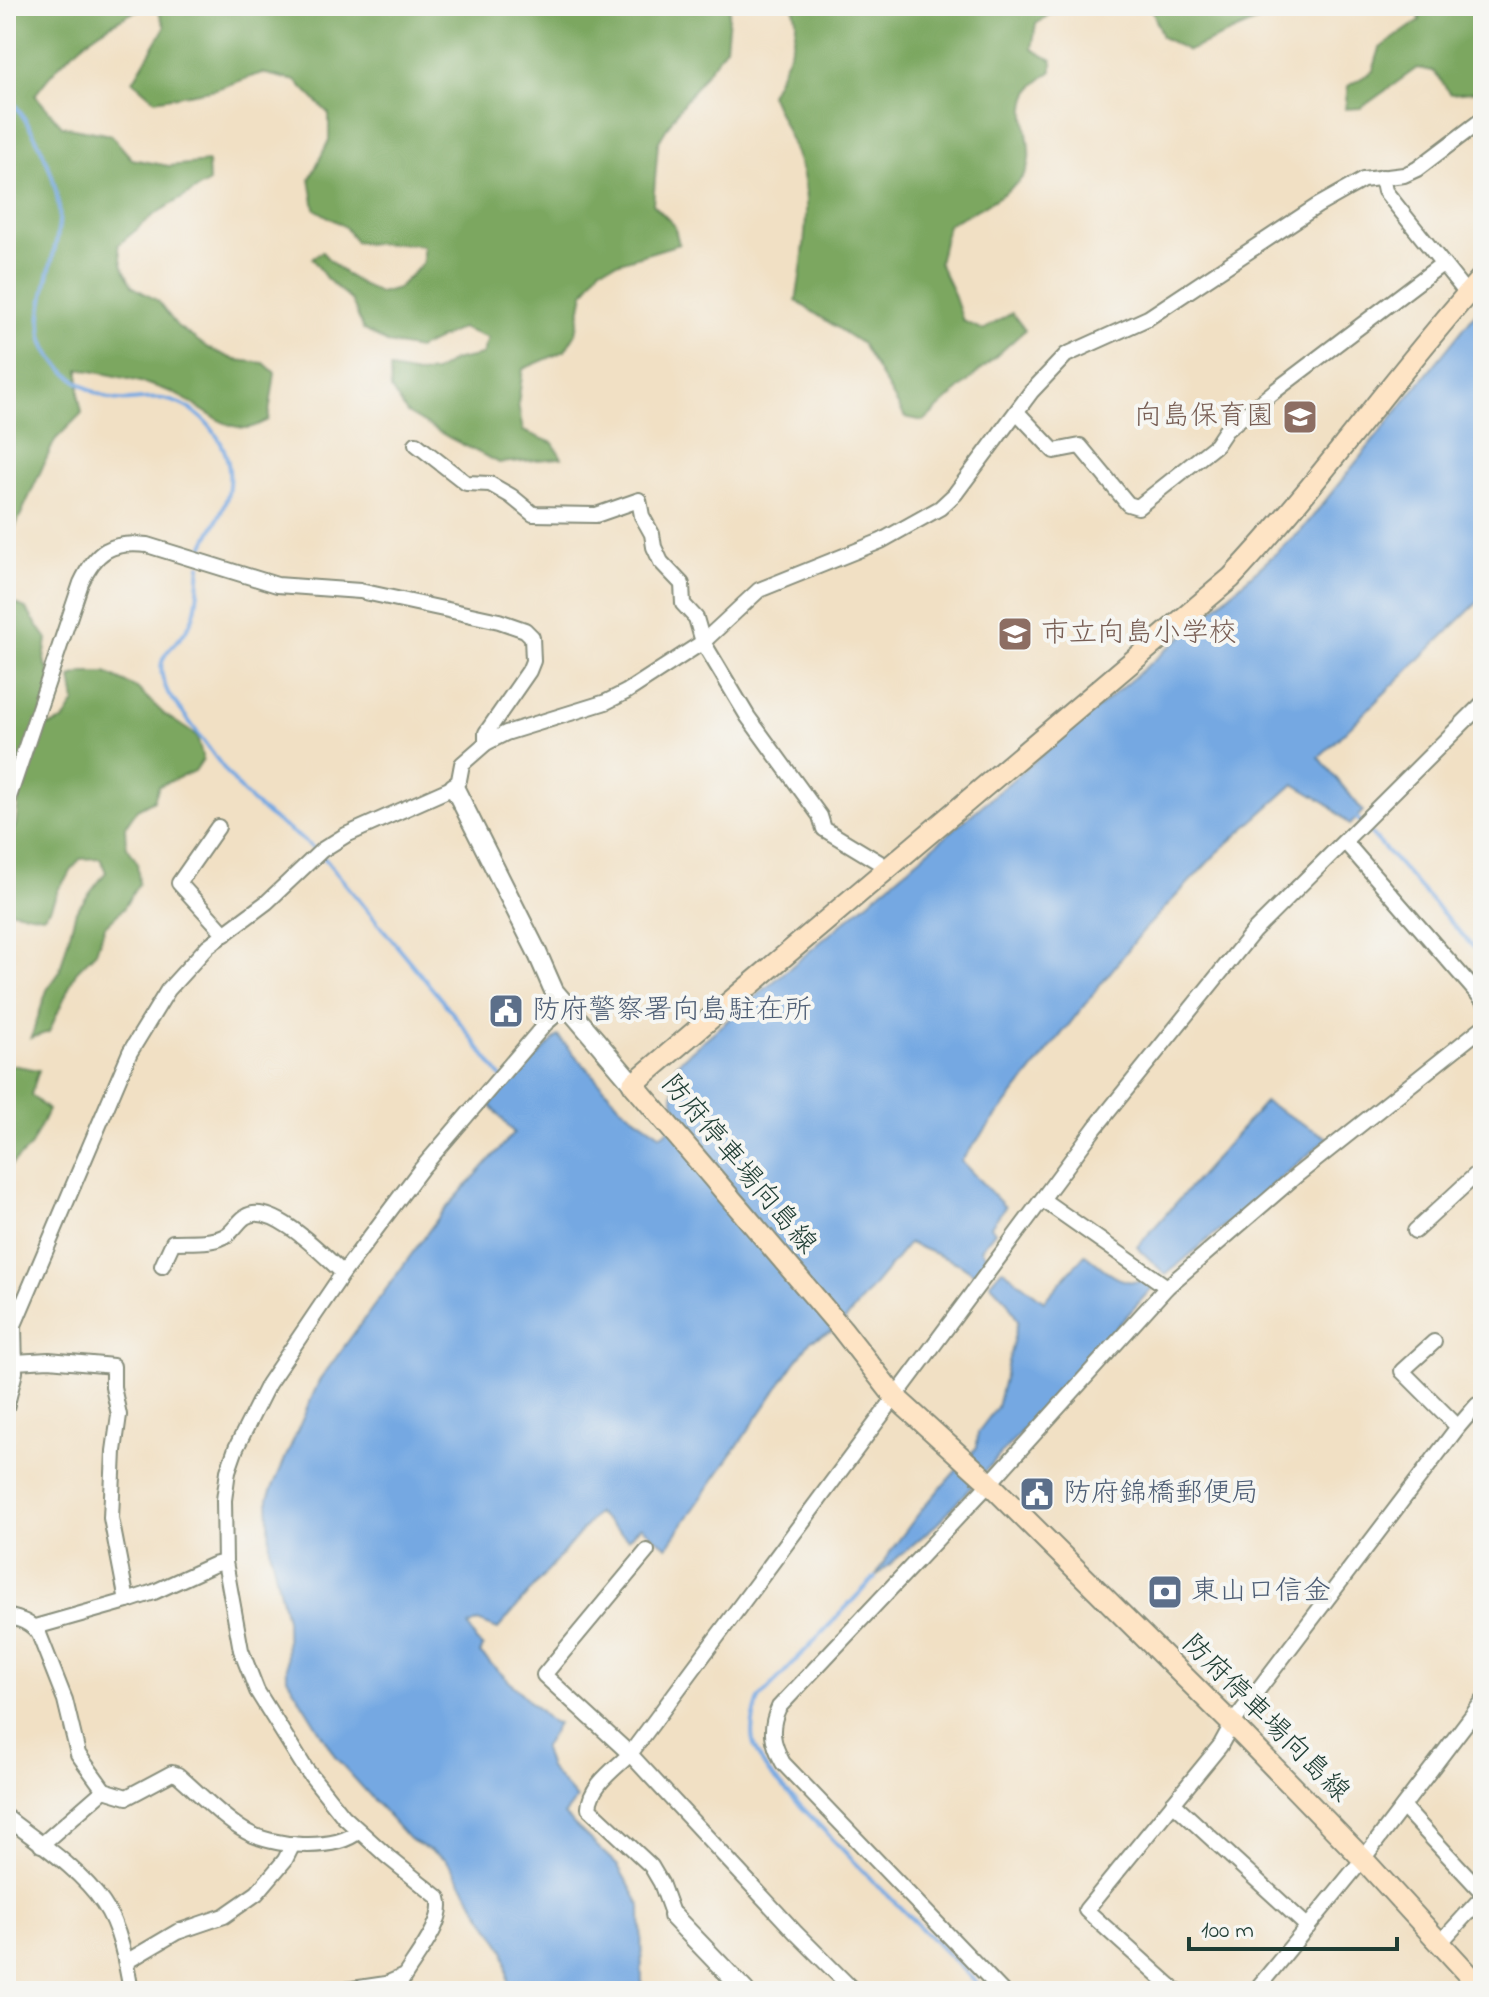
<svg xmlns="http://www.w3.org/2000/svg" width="1489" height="1997" font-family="'Indie Flower','Klee One',sans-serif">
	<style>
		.forest { fill: #7ba760; stroke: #4d724a; stroke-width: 2 }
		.water { fill: #75a8e2; stroke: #4a728b; stroke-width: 2 }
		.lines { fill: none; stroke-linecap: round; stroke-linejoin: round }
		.stream { stroke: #75a8e2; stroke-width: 4 }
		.minor-casing { stroke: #888e7c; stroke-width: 18 }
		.tertiary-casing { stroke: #888e7c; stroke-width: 22 }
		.secondary-casing { stroke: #888e7c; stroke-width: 24 }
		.minor { stroke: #fff; stroke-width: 14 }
		.tertiary { stroke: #fff; stroke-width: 18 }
		.secondary { stroke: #fee4c5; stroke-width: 20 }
		.labels { text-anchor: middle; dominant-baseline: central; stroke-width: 8; stroke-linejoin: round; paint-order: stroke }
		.education-label { font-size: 28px; fill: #785e54; stroke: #f6f6f2; text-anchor: end }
		.service-label { font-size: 28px; fill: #4e5e75; stroke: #f6f6f2; text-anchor: start }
		.street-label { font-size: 28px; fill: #1f3d34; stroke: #f6f6f2 }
	</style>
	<rect width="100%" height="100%" fill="#f6f6f2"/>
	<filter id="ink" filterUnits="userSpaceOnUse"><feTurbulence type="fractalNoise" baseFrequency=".0125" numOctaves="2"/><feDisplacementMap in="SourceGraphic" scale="16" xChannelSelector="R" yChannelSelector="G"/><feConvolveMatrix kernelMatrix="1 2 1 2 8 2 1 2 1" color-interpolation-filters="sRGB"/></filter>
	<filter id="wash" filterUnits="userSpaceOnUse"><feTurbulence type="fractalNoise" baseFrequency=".006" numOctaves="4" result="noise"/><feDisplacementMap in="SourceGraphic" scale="32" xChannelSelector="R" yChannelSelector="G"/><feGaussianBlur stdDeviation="1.8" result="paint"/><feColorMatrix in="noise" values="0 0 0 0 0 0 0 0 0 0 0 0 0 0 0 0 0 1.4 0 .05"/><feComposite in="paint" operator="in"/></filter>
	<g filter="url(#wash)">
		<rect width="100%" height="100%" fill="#f1e0c4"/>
		<!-- forest -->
		<g class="forest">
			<path d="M6 6H147C99 27 66 52 35 95L62 126 111 135 132 159 169 166 208 162 209 182 155 214 118 245 123 267 132 286 158 301 177 326 208 348 235 360 264 363 275 373 268 420C261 423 252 429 245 428 219 427 195 402 171 392 142 381 110 374 79 369V398L82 413 55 440 6 547Z"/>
			<path d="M156 6H730L726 47 676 113 658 143 653 204 674 225 679 244 600 268 584 293 576 333 565 351 523 369 518 404 523 431 553 443 562 458 499 463 450 438 407 413 391 389 390 369 417 374 435 372 452 361 482 355 488 338 461 328 418 349 387 343 363 329 352 301 326 278 312 258 322 252C338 271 358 284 380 293L398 288 423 263V246C399 240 381 247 356 242L345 227 315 209 310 179 329 140V114L296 81 262 73 216 89 155 100 133 81 165 27Z"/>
			<path d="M792 6H1061L1036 24 1032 49 1052 60V71C1046 76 1038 81 1033 87 1010 115 1046 156 1018 182 999 200 971 212 948 224L939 263 953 292 963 321 983 330 1012 313 1025 330 924 421 905 417 862 344 796 301C802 267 811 210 803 176 798 152 780 118 770 94 780 74 806 28 792 6Z"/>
			<path d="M1151 6H1307L1267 17 1188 51 1162 37Z"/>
			<path d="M1417 6H1483V91L1451 94 1433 71 1417 68 1361 108 1345 109 1348 86 1373 71 1380 48 1420 20Z"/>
			<path d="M11 600 26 609 47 639 44 660 53 680 42 710 49 726 63 721 75 702 71 677 83 673H106L137 688 164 714 197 736 203 759 195 771 159 786 154 800 137 809 125 827 126 845 137 862 139 883 123 909 105 926 96 952 76 972 49 1032 31 1038 47 990 59 973 76 911 106 872 100 858 80 859 59 888 50 909 43 916 6 910V850L16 824 20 790 6 784V603Z"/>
			<path d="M6 1064 39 1070 31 1095 48 1110 31 1146 6 1170Z"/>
		</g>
		<!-- water -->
		<g class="water">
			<path d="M1483 304V597L1319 757 1363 811 1350 825 1328 804 1294 784 1216 854 1143 931 961 1161 1005 1207 991 1226 995 1232 981 1249 988 1259 976 1275 960 1264 909 1243 838 1329 811 1340 667 1547 641 1526 628 1539 597 1513 498 1629 478 1621 469 1626 476 1641 483 1647 480 1653 552 1723 557 1724 543 1749 549 1768 577 1799 564 1815 618 1866 641 1906 642 1991H509L505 1951 446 1859 409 1839 336 1758 287 1678 286 1619 270 1550 268 1498 319 1381 441 1214 514 1133 490 1105 507 1085 558 1036 622 1108 661 1135 681 1121 673 1099 676 1064 1178 640 1301 531Z"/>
			<path d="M1265 1102 1328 1138 1166 1275 1137 1247Z"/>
			<path d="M1085 1254C1105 1269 1120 1288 1146 1280L1153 1287 938 1523 875 1577 892 1549 923 1508 977 1447 978 1432 997 1407 1018 1321 1007 1301 990 1283 1002 1269 1044 1301Z"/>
		</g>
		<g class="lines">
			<!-- stream -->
			<g class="stream">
				<path d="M6 93C32 125 54 166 59 208 64 250 22 320 51 356 66 375 86 390 109 398 125 404 146 396 163 399 206 407 236 449 228 493 224 512 210 531 203 548L201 557"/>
				<path d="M200 566C198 583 199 601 193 617 180 652 146 648 169 695 195 727 217 763 244 793 268 820 301 834 325 859L455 1016 507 1085"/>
				<path d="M1357 818 1483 958"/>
				<path d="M875 1577 759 1699C748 1731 749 1746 770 1774L867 1875 985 1991"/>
			</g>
		</g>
	</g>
	<g filter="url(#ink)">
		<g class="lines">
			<defs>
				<g id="minor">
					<path d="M1382 177 1385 191 1467 294"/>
					<path d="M1017 412 1054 451 1080 446 1128 504 1138 507 1216 445 1226 430 1276 390 1442 264"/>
					<path d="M416 444 466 483 490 484 511 496 533 514 596 515 639 500 642 516 652 534 654 547 661 562 682 584 683 604 696 618 703 642 748 717 820 816 824 829 890 869"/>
					<path d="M6 806 81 583C96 551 111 541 147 545L277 585 360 591 499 621 525 630 532 637 533 661 529 671 486 733V743"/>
					<path d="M218 827 179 883 225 934"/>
					<path d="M1345 842 1483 1000"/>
					<path d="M1043 1200 1167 1287"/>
					<path d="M1415 1231 1483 1168"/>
					<path d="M162 1266 173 1242C189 1241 215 1244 228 1234 234 1230 239 1221 245 1217 272 1200 324 1256 343 1273"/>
					<path d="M1434 1342 1402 1371 1458 1427"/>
					<path d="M15 1362 49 1360 113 1366V1387L119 1415 114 1451 111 1518 127 1601"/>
					<path d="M6 1408 15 1372 14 1325 130 1052 168 990 208 946 267 902 322 850 346 835 454 787 459 780 462 764 486 743 506 733 606 702 626 692 703 642 759 590 881 541 940 508 955 494 1031 392 1066 355 1148 318 1317 206 1363 180 1404 175 1417 169 1483 119"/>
					<path d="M647 1551 544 1675 630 1754 796 1933 854 1991"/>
					<path d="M6 1616C19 1619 31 1622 39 1634L65 1700 78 1754 104 1790 127 1797 172 1773 178 1775C199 1793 221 1817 245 1831 272 1847 334 1852 359 1831"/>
					<path d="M35 1627 127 1601 154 1592 213 1565 225 1562"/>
					<path d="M1173 1803 1308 1927"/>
					<path d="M1403 1807 1483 1893"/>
					<path d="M6 1817C39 1843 79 1868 103 1903 120 1927 126 1962 131 1991"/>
					<path d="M41 1845 104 1790"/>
					<path d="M673 1916 661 1883 651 1866 589 1808C590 1785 615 1769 630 1754L1095 1128 1253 932 1483 703"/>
					<path d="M1440 1943 1483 1896"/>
					<path d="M126 1962 177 1932 224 1916 257 1893 285 1860 293 1844"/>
					<path d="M339 1991 386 1984 402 1977"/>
					<path d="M396 1991C407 1966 447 1925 439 1898L388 1857 344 1817 305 1768 257 1691 241 1650 225 1562 224 1500 228 1471 236 1448 268 1384 343 1273 421 1169 546 1023 565 1007"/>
					<path d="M1002 1991 783 1763C772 1743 769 1728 779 1707L989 1484 1167 1287 1297 1175 1483 1027"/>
					<path d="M1176 1991 1086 1910 1220 1746 1232 1724 1458 1427 1477 1405 1483 1411"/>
					<path d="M1255 1991 1363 1859 1483 1701"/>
				</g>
				<g id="tertiary">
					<path d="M454 787 536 950 554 991 633 1084"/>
					<path d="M673 1916 745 1991"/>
				</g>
				<path id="secondary" d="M1483 276C1395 374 1321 482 1231 578L633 1084 842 1329 895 1397 983 1477 1232 1724 1363 1859 1483 1990"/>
			</defs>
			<!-- minor casing -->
			<use href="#minor" class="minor-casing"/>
			<!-- tertiary casing -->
			<use href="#tertiary" class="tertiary-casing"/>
			<!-- secondary casing -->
			<use href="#secondary" class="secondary-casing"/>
			<!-- minor -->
			<use href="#minor" class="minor"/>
			<!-- tertiary -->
			<use href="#tertiary" class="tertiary"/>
			<!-- secondary -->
			<use href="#secondary" class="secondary"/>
		</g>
	</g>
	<!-- icons -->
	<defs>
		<symbol id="school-square" viewBox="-11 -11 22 22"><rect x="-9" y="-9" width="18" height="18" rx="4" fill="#8d6e63" stroke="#f6f6f2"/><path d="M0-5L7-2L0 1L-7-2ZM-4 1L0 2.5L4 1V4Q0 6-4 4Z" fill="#fff"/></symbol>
		<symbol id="civic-square" viewBox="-11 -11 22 22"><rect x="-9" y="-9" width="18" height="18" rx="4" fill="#5c6f8a" stroke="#f6f6f2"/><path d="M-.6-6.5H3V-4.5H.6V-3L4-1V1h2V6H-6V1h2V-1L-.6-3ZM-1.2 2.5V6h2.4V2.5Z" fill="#fff"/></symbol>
		<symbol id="bank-square" viewBox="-11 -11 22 22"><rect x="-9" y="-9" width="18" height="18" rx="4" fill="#5c6f8a" stroke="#f6f6f2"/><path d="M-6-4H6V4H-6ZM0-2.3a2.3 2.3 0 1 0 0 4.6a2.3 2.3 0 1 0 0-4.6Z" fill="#fff"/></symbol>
	</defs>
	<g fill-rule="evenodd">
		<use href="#school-square" x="1280" y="397" width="40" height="40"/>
		<use href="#school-square" x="995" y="614" width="40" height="40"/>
		<use href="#civic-square" x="486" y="991" width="40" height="40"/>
		<use href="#civic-square" x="1017" y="1474" width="40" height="40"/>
		<use href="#bank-square" x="1145" y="1572" width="40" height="40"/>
	</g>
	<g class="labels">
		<!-- education labels -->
		<g class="education-label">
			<text x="1274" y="417">向島保育園</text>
			<text x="1041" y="634" text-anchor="start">市立向島小学校</text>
		</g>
		<!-- service labels -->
		<g class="service-label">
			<text x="532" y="1011">防府警察署向島駐在所</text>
			<text x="1063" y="1494">防府錦橋郵便局</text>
			<text x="1191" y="1592">東山口信金</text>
		</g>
		<!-- street labels -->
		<g class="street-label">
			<text transform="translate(738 1165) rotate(50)">防府停車場向島線</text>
			<text transform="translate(1265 1719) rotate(45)">防府停車場向島線</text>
		</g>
	</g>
	<!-- margin -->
	<rect width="1489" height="1997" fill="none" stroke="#f6f6f2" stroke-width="32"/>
	<!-- scale -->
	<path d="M1189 1937v12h208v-12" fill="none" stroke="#1f3d34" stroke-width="4"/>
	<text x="1201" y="1937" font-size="24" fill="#1f3d34" stroke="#f6f6f2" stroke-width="6" paint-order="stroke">100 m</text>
</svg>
